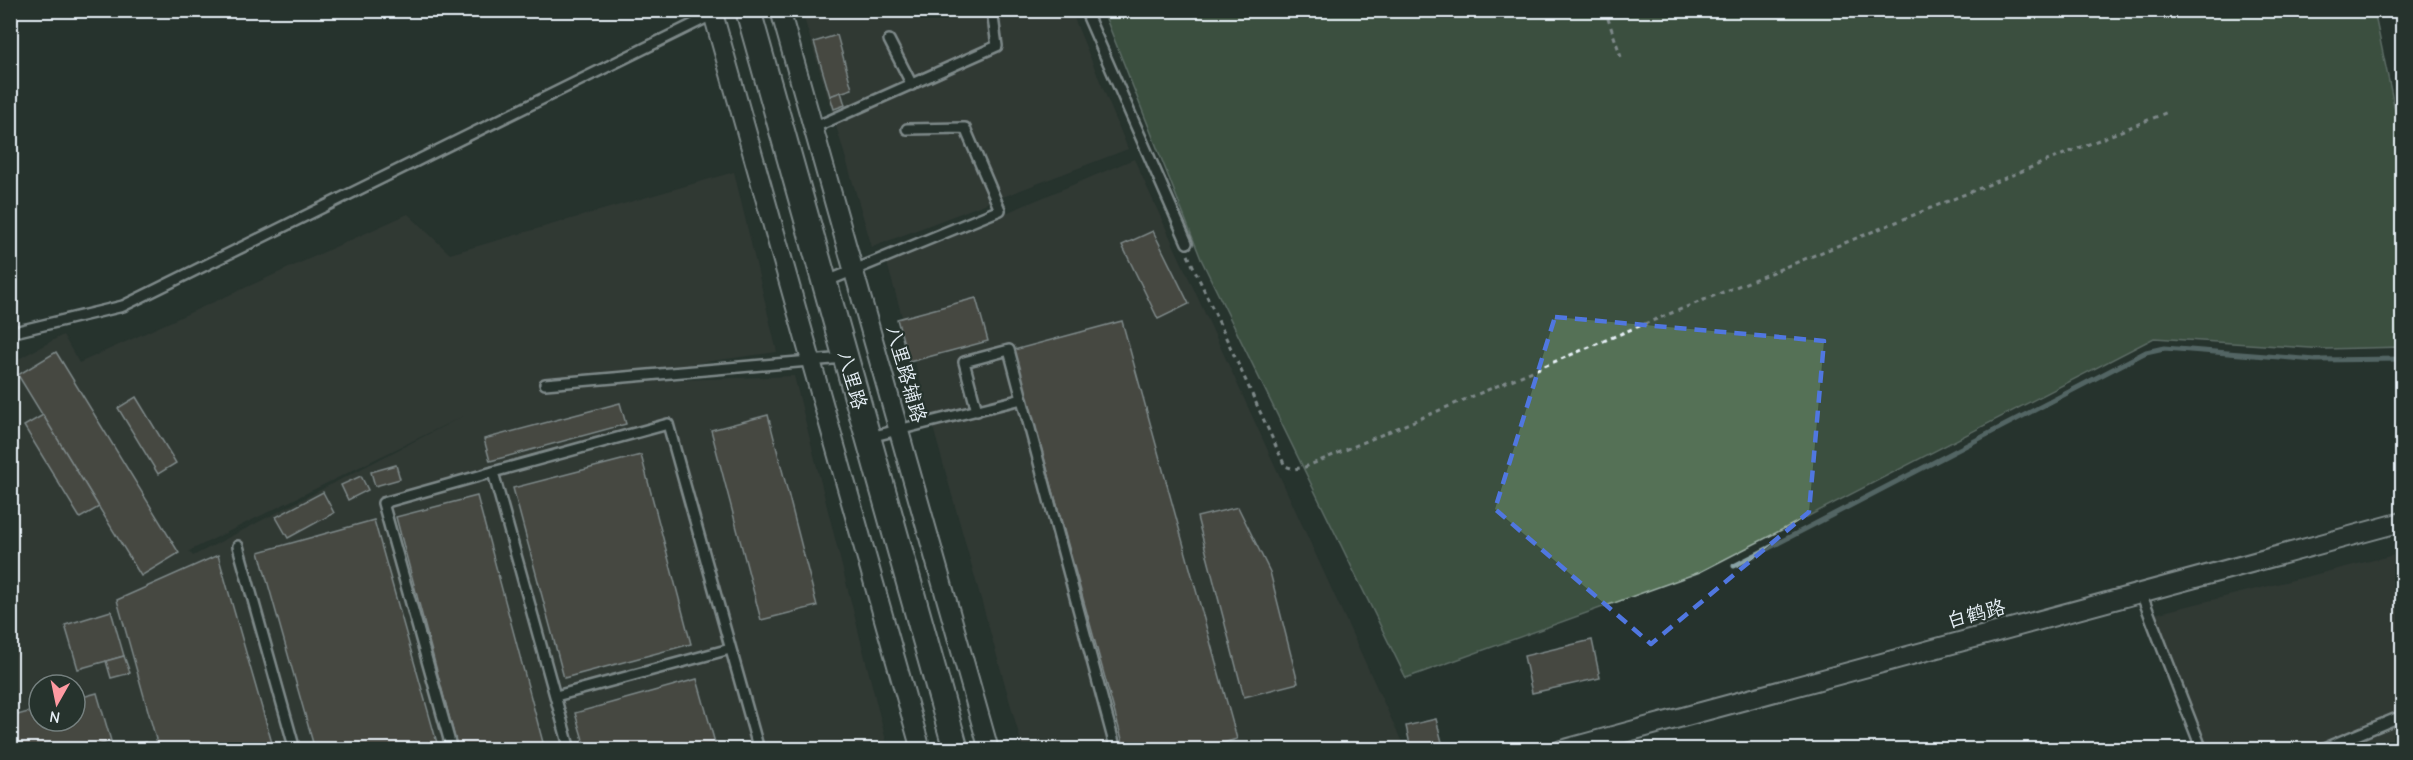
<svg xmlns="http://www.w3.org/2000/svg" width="2413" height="760" font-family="'Comic Neue','LXGW WenKai TC',sans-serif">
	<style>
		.built { fill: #3c413a; fill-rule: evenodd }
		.green { fill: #557157; stroke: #9eb1a8; stroke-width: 1.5 }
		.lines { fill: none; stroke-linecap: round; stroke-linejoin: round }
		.stream { stroke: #89a2a6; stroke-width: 5 }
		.building { fill: #6e625a; stroke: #e8f1f8; stroke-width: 1.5 }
		.service-casing { stroke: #e8f1f8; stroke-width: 14 }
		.minor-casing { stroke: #e8f1f8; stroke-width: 22 }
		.secondary-casing { stroke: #e8f1f8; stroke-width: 28 }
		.path { stroke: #e8f1f8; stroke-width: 3; stroke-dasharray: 4.5 4.5; stroke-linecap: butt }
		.service { stroke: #26332d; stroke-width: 9 }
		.minor { stroke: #26332d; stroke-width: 18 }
		.secondary { stroke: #26332d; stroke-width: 24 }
		.marked { fill: none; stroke: #5077e0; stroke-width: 4.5; stroke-dasharray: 12 8; stroke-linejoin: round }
		.labels { text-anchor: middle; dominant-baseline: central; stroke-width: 4.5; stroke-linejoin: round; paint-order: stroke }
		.street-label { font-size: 20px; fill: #e8f1f8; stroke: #26332d }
	</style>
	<rect width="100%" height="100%" fill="#26332d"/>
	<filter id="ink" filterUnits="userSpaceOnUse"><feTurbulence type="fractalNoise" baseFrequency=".0167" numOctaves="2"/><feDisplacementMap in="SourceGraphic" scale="12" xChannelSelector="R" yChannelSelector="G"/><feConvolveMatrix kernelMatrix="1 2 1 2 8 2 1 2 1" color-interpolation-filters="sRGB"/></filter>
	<g filter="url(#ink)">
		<!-- built -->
		<g class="built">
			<path d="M802 11H1071L1128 149 872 247Z"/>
			<path d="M1134 159 1405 749H1023L887 263Z"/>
			<path d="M734 172 777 352 540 385 794 376 888 749 11 750V363L63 335 79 363 408 214 450 254ZM465 415 193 556 189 551ZM39 685H75V721H39Z"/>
			<path d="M2402 553V749H2196L2143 617Z"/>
		</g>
		<!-- green -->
		<path class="green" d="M1103 11H2374L2402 143V347L2326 349 2154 338 1700 572 1406 678 1201 259Z"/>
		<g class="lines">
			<!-- stream -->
			<path class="stream" d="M1734 566 2146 352 2164 348 2316 360 2402 359"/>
		</g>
		<!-- building -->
		<g class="building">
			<path d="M837 35 852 89 830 96 814 42Z"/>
			<path d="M841 92 845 105 834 109 830 96Z"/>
			<path d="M1153 231 1189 304 1158 319 1122 245Z"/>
			<path d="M976 298 988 341 909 362 897 319Z"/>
			<path d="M1122 321 1237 739 1198 750H1125L1014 350Z"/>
			<path d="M56 352 179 553 141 576 18 375Z"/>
			<path d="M136 397 176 463 158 474 118 408Z"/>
			<path d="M620 403 626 424 490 461 484 439Z"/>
			<path d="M43 415 99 507 80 518 24 426Z"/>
			<path d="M768 415 817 606 761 620 711 430Z"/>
			<path d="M641 455 691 644 564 678 513 488Z"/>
			<path d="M396 465 400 479 375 486 371 472Z"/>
			<path d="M361 476 368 490 348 500 341 485Z"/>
			<path d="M323 492 334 513 288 538 276 517Z"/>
			<path d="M477 496 545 750H458L396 517Z"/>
			<path d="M1238 507 1270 572 1298 683 1244 697 1197 517Z"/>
			<path d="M374 520 439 750H315L259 552Z"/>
			<path d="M218 555 274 750H159L117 600Z"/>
			<path d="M111 611 124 656 78 669 65 625Z"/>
			<path d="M1592 640 1600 678 1532 693 1524 656Z"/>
			<path d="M124 656 130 673 111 678 106 661Z"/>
			<path d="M697 679 717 750H586L575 713Z"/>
			<path d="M97 693 111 741 82 750H10V717L39 709V721H75V699Z"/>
			<path d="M1436 719 1442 742 1411 749 1406 726Z"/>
			<path d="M2402 741V750H2379Z"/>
			<path d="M146 742 148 750H120Z"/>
		</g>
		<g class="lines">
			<defs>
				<g id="service">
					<path d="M1085 10 1187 243"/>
					<path d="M889 40 912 85"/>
					<path d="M813 128 997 46 992 10"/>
					<path d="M825 282 1000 210 965 128 907 129"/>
					<path d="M10 333 123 306 716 13"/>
					<path d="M545 384 844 358"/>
					<path d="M977 411 964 362 1009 350 1022 399"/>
					<path d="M870 437 1022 399 1116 750"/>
					<path d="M238 546 295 750"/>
					<path d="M2141 593 2202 750"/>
					<path d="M556 696 730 649"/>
					<path d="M452 750 383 503 493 472"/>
					<path d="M570 750 493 472 668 424 759 750"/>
					<path d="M2320 750 2402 716"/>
				</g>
				<g id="minor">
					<path d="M712 10 921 750"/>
					<path d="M780 10 989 750"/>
					<path d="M1561 750 2402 522"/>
				</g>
				<path id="secondary" d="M748 10 956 750"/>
			</defs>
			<!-- service casing -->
			<use href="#service" class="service-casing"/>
			<!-- minor casing -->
			<use href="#minor" class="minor-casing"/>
			<!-- secondary casing -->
			<use href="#secondary" class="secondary-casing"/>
			<!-- path -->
			<g class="path">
				<path d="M1605 10 1621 57"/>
				<path d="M1188 255 1285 466 1294 469 1305 467 1637 327 2168 112"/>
			</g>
			<!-- service -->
			<use href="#service" class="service"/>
			<!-- minor -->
			<use href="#minor" class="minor"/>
			<!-- secondary -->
			<use href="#secondary" class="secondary"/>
		</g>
	</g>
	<!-- marked area -->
	<path d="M0 0H2413V760H0ZM1555 317 1824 341 1809 512 1651 644 1495 509Z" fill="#26332d" fill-opacity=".55" fill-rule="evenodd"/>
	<path class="marked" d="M1555 317 1824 341 1809 512 1651 644 1495 509Z"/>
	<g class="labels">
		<!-- street labels -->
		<g class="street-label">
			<text transform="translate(906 374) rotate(74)">八里路辅路</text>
			<text transform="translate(852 380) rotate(74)">八里路</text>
			<text transform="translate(1976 614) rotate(-15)">白鹤路</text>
		</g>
	</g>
	<!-- margin -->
	<rect width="2413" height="760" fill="none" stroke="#26332d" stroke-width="36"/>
	<rect x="18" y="18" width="2377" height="724" fill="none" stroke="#e8f1f8" stroke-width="2" filter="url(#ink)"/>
	<!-- north arrow -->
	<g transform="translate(57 703) rotate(189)"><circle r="28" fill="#26332d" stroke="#747f7e" stroke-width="1.5"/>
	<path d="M0-4.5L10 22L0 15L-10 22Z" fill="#ff9aa2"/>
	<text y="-9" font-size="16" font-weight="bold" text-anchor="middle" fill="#e8f1f8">N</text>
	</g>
</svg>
